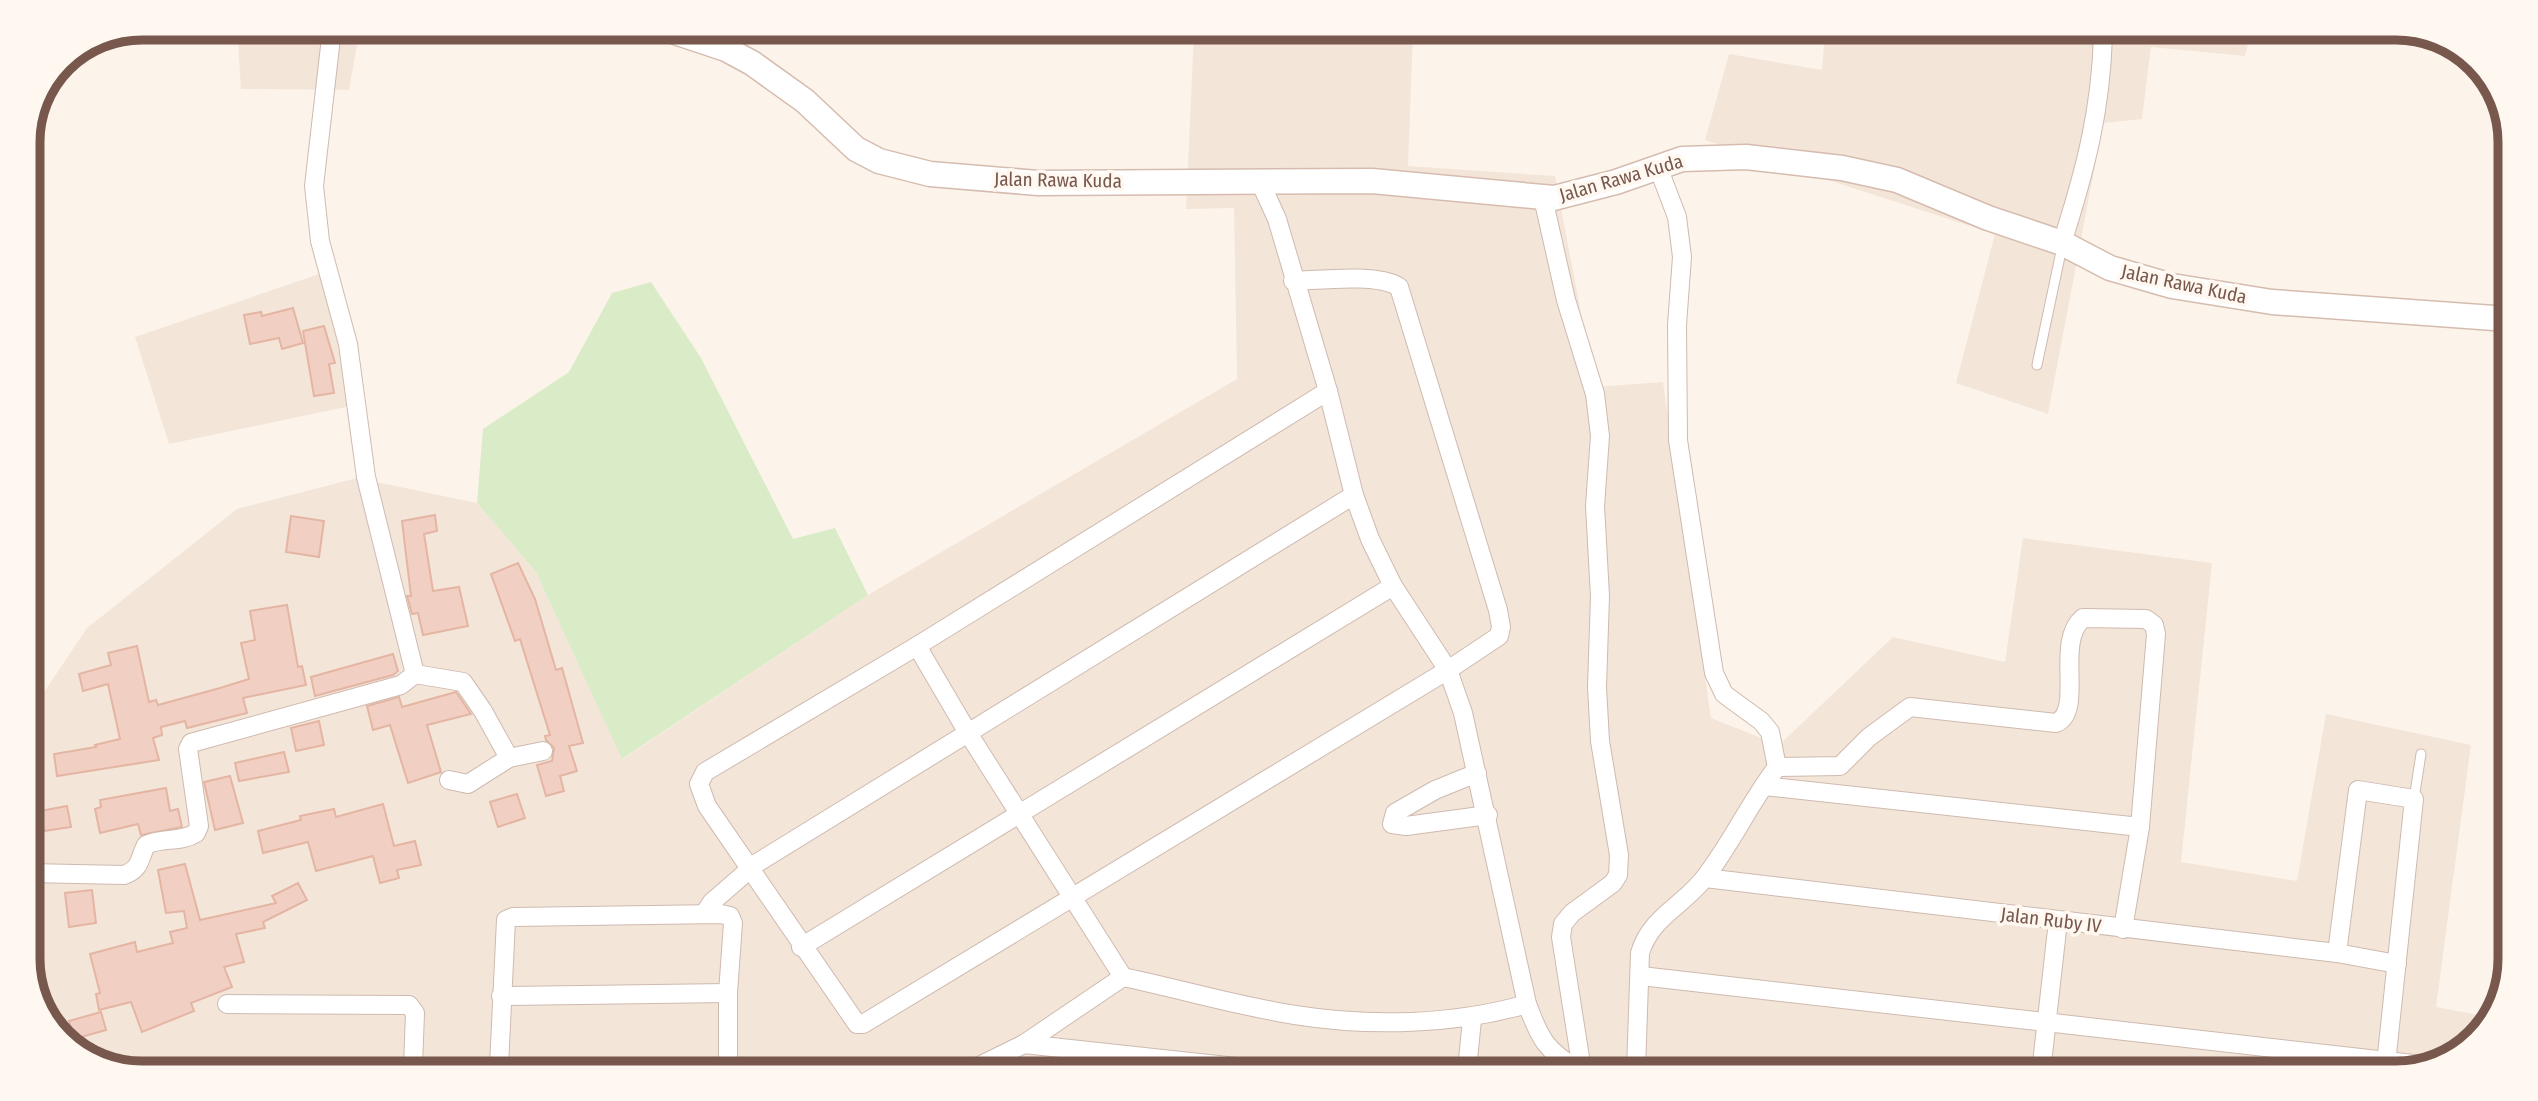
<svg xmlns="http://www.w3.org/2000/svg" width="2538" height="1101" font-family="'Fira Sans Condensed',sans-serif">
	<style>
		.residential { fill: #f4e5d9 }
		.green { fill: #daebc8 }
		.building { fill: #f1d0c3; stroke: #e4b5a3; stroke-width: 2 }
		.lines { fill: none; stroke-linecap: round; stroke-linejoin: round }
		.lane-casing { stroke: #cfbaaf; stroke-width: 11 }
		.street-casing { stroke: #cfbaaf; stroke-width: 20 }
		.secondary-casing { stroke: #d5bcaf; stroke-width: 27 }
		.lane { stroke: #fff; stroke-width: 9 }
		.street { stroke: #fff; stroke-width: 18 }
		.secondary { stroke: #fff; stroke-width: 24 }
		.labels { text-anchor: middle; dominant-baseline: central; stroke-width: 7; stroke-linejoin: round; paint-order: stroke }
		.street-label { font-size: 19px; fill: #78584d; stroke: #fff8f1 }
		.rim { fill: none; stroke: #78584d; stroke-width: 9 }
	</style>
	<rect width="100%" height="100%" fill="#fcf4eb"/>
	<!-- residential -->
	<g class="residential">
		<path d="M237 28 360 29 349 90 241 89Z"/>
		<path d="M1194 32 1413 33 1408 166 1555 176 1595 387 1663 382 1711 718 1779 745 1893 637 2005 662 2023 538 2212 563 2181 862 2297 881 2326 714 2471 745 2436 1007 2490 1017 2460 1054 2396 1073 99 1064 51 1028 28 967V716L87 628 237 509 357 478 477 503 536 572 623 759 868 595 1237 379 1234 208 1186 209Z"/>
		<path d="M1825 34 2250 36 2245 56 2151 47 2142 119 2103 123 2048 414 1956 383 1995 234 1705 140 1729 54 1822 70Z"/>
		<path d="M331 270 360 404 169 444 135 337Z"/>
		<path d="M2507 419 2506 509H2496Z"/>
	</g>
	<!-- green -->
	<path class="green" d="M651 282 701 358 793 539 835 528 868 595 622 759 536 572 477 503 483 429 569 372 612 293Z"/>
	<!-- building -->
	<g class="building">
		<path d="M293 308 303 343 282 349 279 338 250 344 244 315 261 312 262 316Z"/>
		<path d="M324 326 335 363 329 364 334 393 314 396 303 331Z"/>
		<path d="M435 515 437 531 424 534 433 591 459 587 468 626 423 635 418 613 412 614 407 596H411L402 521Z"/>
		<path d="M291 516 324 521 319 557 286 552Z"/>
		<path d="M518 563 535 599 556 670 562 668 583 743 569 746 577 771 560 776 564 791 546 796 537 765 552 761 554 748 546 740 545 736 550 735 520 639 515 641 491 574Z"/>
		<path d="M287 605 298 667 302 666 306 685 243 698 247 713 187 728 185 721 161 727 162 735 153 738 159 760 57 776 54 754 96 747 95 745 120 739 108 684 83 691 79 674 111 665 108 653 137 646 149 702 156 700 158 705 220 688 249 679 241 643 255 640 250 611Z"/>
		<path d="M393 654 398 671 393 675 315 696 311 677Z"/>
		<path d="M456 692 471 714 427 725 441 772 408 783 390 725 373 730 367 706 399 697 402 707Z"/>
		<path d="M319 721 324 745 296 751 291 728Z"/>
		<path d="M284 752 289 772 239 781 235 763Z"/>
		<path d="M230 776 243 823 215 830 204 782Z"/>
		<path d="M166 788 170 811 178 809 182 827 141 835 138 824 100 833 95 809 101 807 100 800Z"/>
		<path d="M517 794 525 818 498 827 490 802Z"/>
		<path d="M383 804 394 846 415 841 421 865 397 870 399 878 380 883 373 856 316 871 308 842 263 853 258 831 301 820 300 816 334 809 336 817Z"/>
		<path d="M67 806 71 827 44 831 40 811Z"/>
		<path d="M185 864 200 920 276 903 272 896 298 883 307 900 263 922 265 928 236 934 244 962 224 967 232 987 191 1003 194 1011 142 1032 131 1002 99 1010 96 994 100 993 90 954 135 942 137 952 173 943 170 932 187 928 184 911 166 913 158 870Z"/>
		<path d="M92 890 96 923 69 927 65 893Z"/>
		<path d="M101 1012 106 1030 74 1039 69 1021Z"/>
	</g>
	<g class="lines">
		<defs>
			<g id="lane">
				<path d="M2037 365 2062 247"/>
				<path d="M2414 799 2421 754"/>
			</g>
			<g id="street">
				<path d="M1658 167 1677 217 1682 257 1677 325 1678 440 1714 673 1724 694 1761 721 1770 732 1777 767"/>
				<path d="M1261 184 1277 219 1328 391 1354 495 1370 539 1393 586 1448 670 1463 713 1527 1004C1540 1039 1546 1051 1579 1070"/>
				<path d="M1543 198 1566 300 1595 394 1600 436 1595 506 1600 596 1597 687 1600 741 1619 855 1618 875 1613 883 1572 913 1563 924 1561 937 1582 1070"/>
				<path d="M2062 243C2085 171 2101 111 2103 35"/>
				<path d="M1293 281C1321 280 1378 273 1399 287L1498 610 1501 627 1499 636 1448 670 863 1024H857L707 806 699 784 705 772 917 646 1328 391"/>
				<path d="M917 646 968 733 1123 977C1180 989 1237 1006 1295 1015 1370 1027 1454 1025 1527 1004"/>
				<path d="M415 674 463 682 483 711 509 758"/>
				<path d="M1477 773 1435 790 1395 813 1392 824 1406 826 1488 815"/>
				<path d="M449 780 468 784 509 758 543 751"/>
				<path d="M1764 786 2140 827"/>
				<path d="M28 873 124 875C141 869 139 859 146 845 162 837 180 843 196 833L199 826 188 749 191 743 401 685 415 674 366 477 348 344 320 241 314 186 332 29"/>
				<path d="M1705 878 2337 953 2397 964"/>
				<path d="M704 914 712 902 757 863 1354 495"/>
				<path d="M801 947 1393 586"/>
				<path d="M2337 953 2358 790 2414 799 2385 1073"/>
				<path d="M1641 976 2422 1065"/>
				<path d="M501 996 728 993"/>
				<path d="M227 1004 409 1005 415 1013 413 1066"/>
				<path d="M1024 1044 1255 1069"/>
				<path d="M499 1066 506 920 513 917 721 914 730 916 733 923 728 993V1067"/>
				<path d="M975 1068 1024 1044 1123 977"/>
				<path d="M1467 1070 1472 1019"/>
				<path d="M1636 1070 1640 953C1651 916 1685 905 1706 876 1732 842 1751 801 1777 767L1840 766 1869 737 1910 707 2056 723C2085 711 2054 642 2083 618L2146 619 2154 625 2156 634 2140 827 2123 929"/>
				<path d="M2041 1072 2058 921"/>
			</g>
			<path id="secondary" d="M669 30 726 49 752 63 805 101 856 149 879 161 930 174 1038 183 1372 181 1554 198 1616 182 1682 159 1746 157 1842 168 1897 180 1988 218 2062 243 2110 268 2172 286 2272 302 2508 319"/>
		</defs>
		<!-- lane casing -->
		<use href="#lane" class="lane-casing"/>
		<!-- street casing -->
		<use href="#street" class="street-casing"/>
		<!-- secondary casing -->
		<use href="#secondary" class="secondary-casing"/>
		<!-- lane -->
		<use href="#lane" class="lane"/>
		<!-- street -->
		<use href="#street" class="street"/>
		<!-- secondary -->
		<use href="#secondary" class="secondary"/>
	</g>
	<g class="labels">
		<!-- street labels -->
		<g class="street-label">
			<text transform="translate(1621 178) rotate(-16)">Jalan Rawa Kuda</text>
			<text transform="translate(1058 180) rotate(1)">Jalan Rawa Kuda</text>
			<text transform="translate(2184 284) rotate(12)">Jalan Rawa Kuda</text>
			<text transform="translate(2051 920) rotate(7)">Jalan Ruby IV</text>
		</g>
	</g>
	<!-- crop -->
	<path d="M0 0H2538V1101H0ZM142 40H2396A102 102 0 0 1 2498 142V959A102 102 0 0 1 2396 1061H142A102 102 0 0 1 40 959V142A102 102 0 0 1 142 40Z" fill="#fff8f1" fill-rule="evenodd"/>
	<path class="rim" d="M142 40H2396A102 102 0 0 1 2498 142V959A102 102 0 0 1 2396 1061H142A102 102 0 0 1 40 959V142A102 102 0 0 1 142 40Z"/>
</svg>
